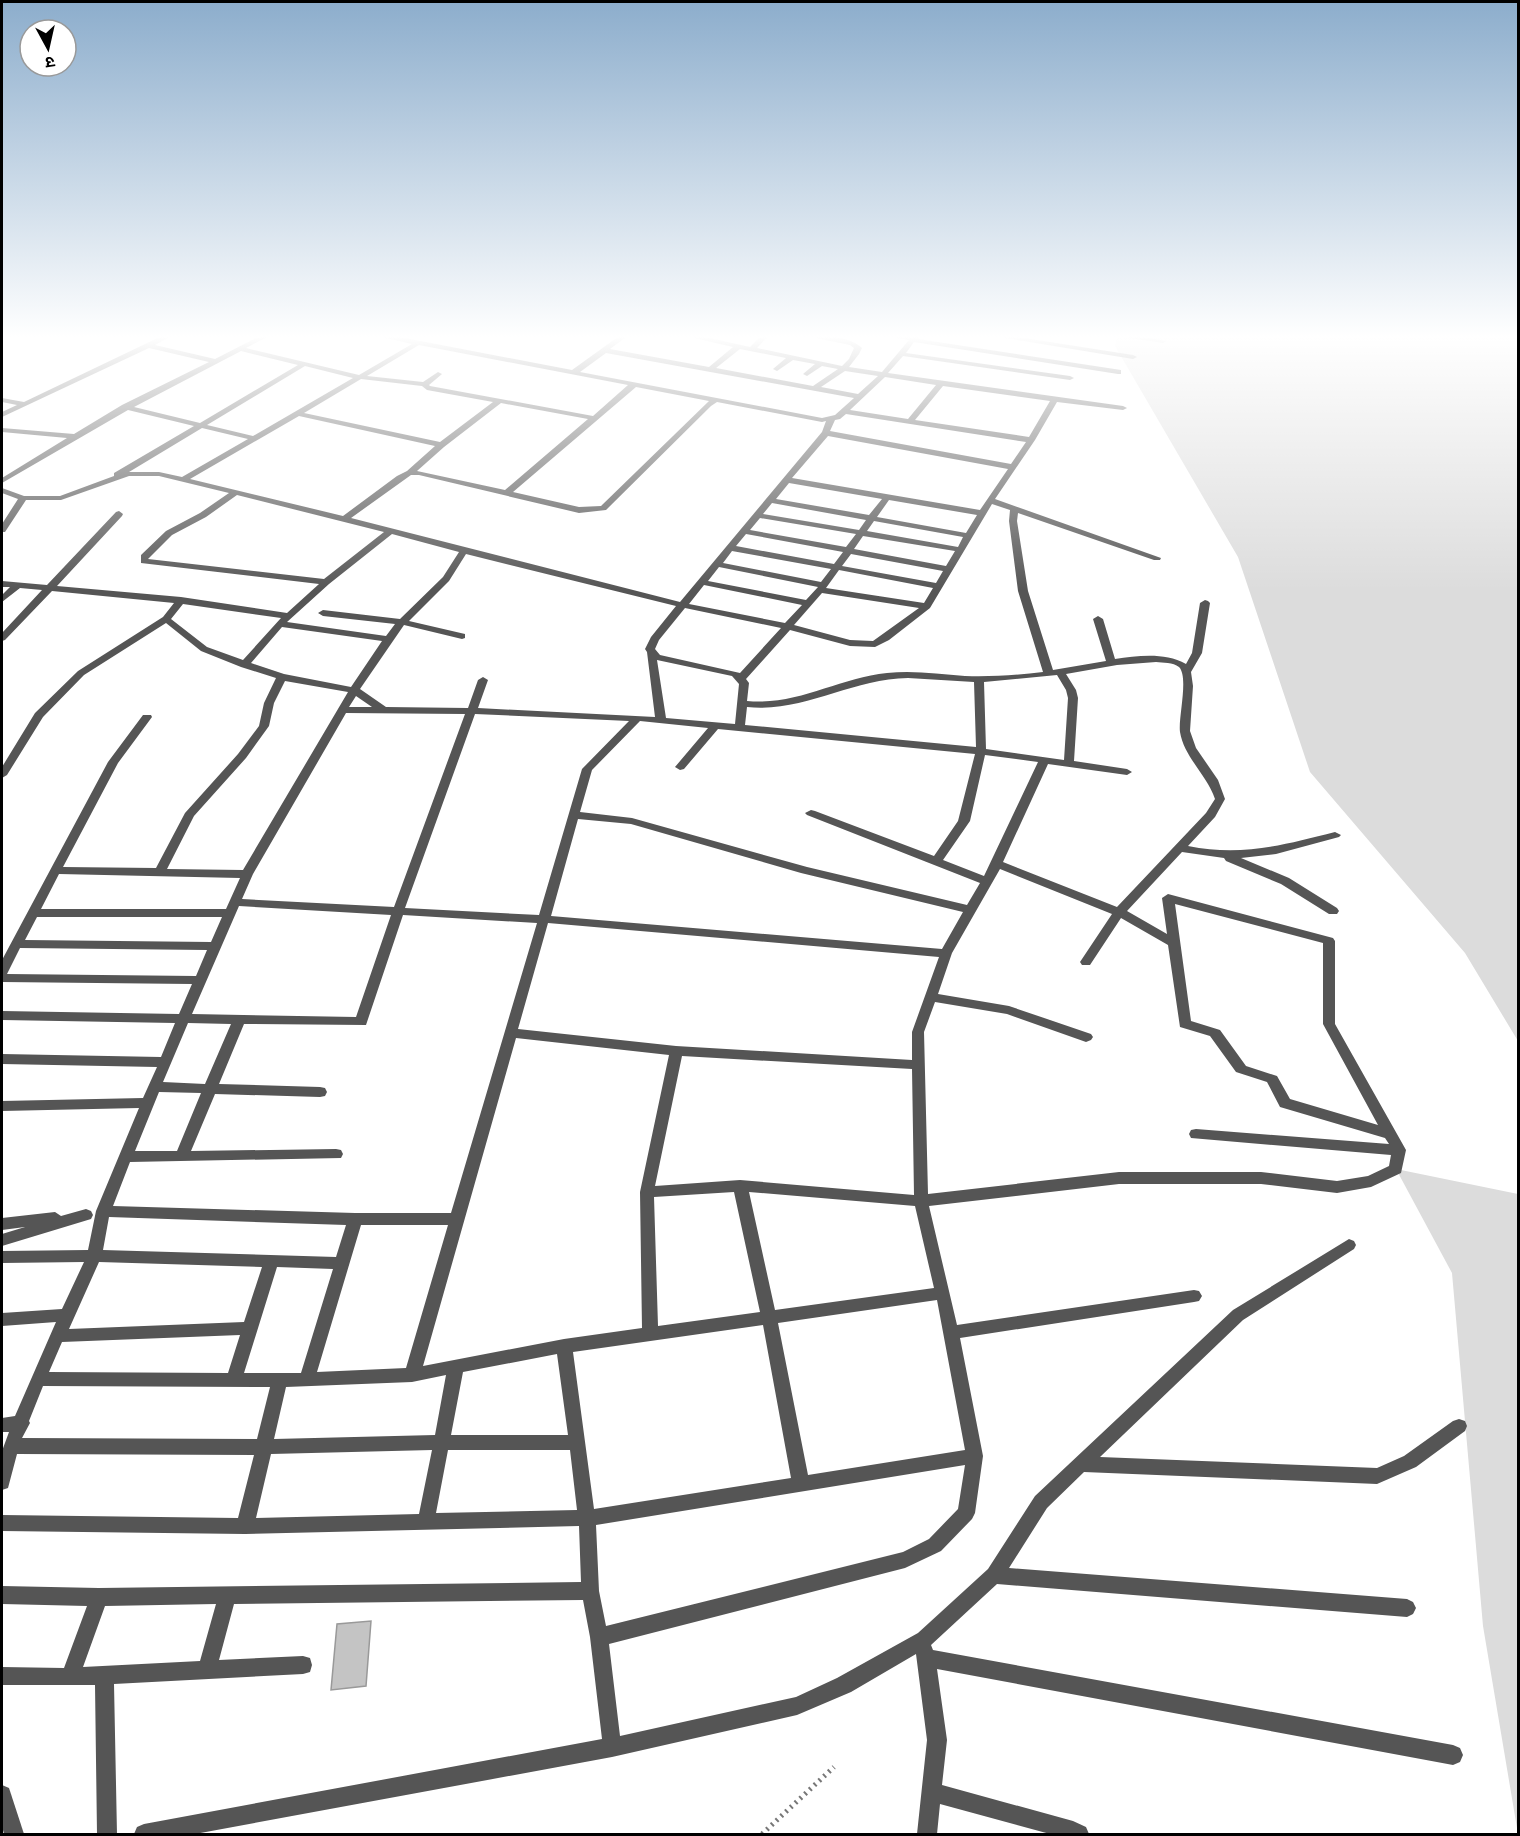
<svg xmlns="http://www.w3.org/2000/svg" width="1520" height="1836" font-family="Arial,'Noto Sans Devanagari',sans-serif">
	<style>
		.green { fill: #dcdcdc }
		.building { fill: #c4c4c4; stroke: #999; stroke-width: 1.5 }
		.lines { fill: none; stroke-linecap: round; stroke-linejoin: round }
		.path { stroke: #777; stroke-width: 5; stroke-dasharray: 2 4.5; stroke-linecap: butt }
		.street { fill: #555; fill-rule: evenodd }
	</style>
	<rect width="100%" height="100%" fill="#fff"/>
	<!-- green -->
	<g class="green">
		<path d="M1118 334H1518V1041L1465 953 1310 772 1238 557 1115 346Z"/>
		<path d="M1396 1169 1518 1194V1834L1483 1626 1452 1273Z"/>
	</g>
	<!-- building -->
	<path class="building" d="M371 1621 366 1686 331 1690 337 1624Z"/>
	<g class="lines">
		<!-- path -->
		<path class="path" d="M762 1834 834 1767"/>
		<!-- street -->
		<g class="street">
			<path d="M166 334H175L155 345 215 359 264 334H273L246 348 359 375 412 344 369 334H384L572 370 622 334H630L610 349 709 367 733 347 677 334H691L750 347 763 334H770L757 348 842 366 849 359 854 348 850 345 797 334C814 334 849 335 862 348L859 354 849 367 882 372 909 340 875 334 912 337 914 334H921L918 339 1121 370V374H1118L914 342 906 353 1070 376 1074 378 1070 380 903 356 888 373 1123 406 1127 408 1123 410 1057 402 1035 440 995 499 1161 558 1160 560H1154L1018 513 1017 521 1028 591 1053 670 1106 661 1093 619 1098 616 1103 619 1115 659C1138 656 1164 652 1186 664L1192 653 1200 603 1205 600 1208 601 1210 603 1202 653 1191 672 1193 686 1190 731 1196 748 1218 780 1225 799 1215 817 1188 846C1242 857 1283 845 1335 832L1341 835 1339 837 1276 854 1241 858 1289 878 1337 908 1339 911 1337 914H1329L1281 884 1226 861 1224 858 1182 852 1127 911 1167 934 1162 898 1168 894 1333 938 1335 941V1024L1406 1150 1401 1173 1371 1187 1337 1193 1261 1184H1119L929 1206 957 1325 1194 1290 1199 1291 1202 1296 1199 1301 1194 1302 960 1338 983 1456 975 1513 972 1519 941 1551 905 1568 609 1644 620 1736 796 1697 837 1678 918 1633 988 1569 1035 1496 1233 1310 1349 1239 1354 1241 1356 1245 1354 1249 1243 1320 1100 1457 1377 1468 1404 1456 1453 1421 1459 1419 1465 1421 1467 1426 1465 1431 1416 1467 1377 1484 1084 1472 1047 1508 1009 1568 1407 1599 1413 1602 1416 1608 1413 1614 1407 1617 997 1584 931 1645 933 1650 1453 1745 1460 1748 1463 1755 1460 1762 1453 1765 937 1669 947 1740 942 1785 1073 1821 1086 1827 1089 1834H1050L940 1804 937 1834H917L927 1740 916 1654 851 1692 797 1715 612 1757 195 1834H134L137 1827 144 1824 602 1739 590 1637 583 1600 234 1604 219 1660 303 1656 310 1658 312 1665 310 1672 303 1674 114 1684 117 1834H97L95 1685H2V1667L64 1668 87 1606 2 1604V1586L99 1588 581 1582 579 1526 245 1534 2 1531V1515L238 1518 254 1455 17 1454 8 1488 2 1490V1451L9 1432H2V1418L15 1416 56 1322 2 1326V1313L62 1309 84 1262 2 1263V1251L88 1250 96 1211 139 1108 2 1111V1101L143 1098 157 1067 2 1064V1054L161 1057 175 1023 2 1020V1011L179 1014 192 984 2 982V960L108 762 143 715H151L152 717 118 763 63 867 156 868 185 813 238 754 259 726 264 703 276 678 241 667 201 651 166 623 84 675 43 717 7 775 2 778V767L35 713 78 671 163 617 174 603 52 591 5 640 2 641V633L42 590 20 588 2 602V595L10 587H2V581L47 585 116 512 119 511 123 514 122 516 57 586 181 597 287 613 319 584 141 563V555L166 531 200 513 229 493 159 476H129L61 500H26L5 532H2V524L18 499 2 493V488L24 496H60L114 476V473L194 426 128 410 2 483V478L67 438 2 432V428L74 434 122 405 209 362 149 348 2 417V412L17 405 2 402V398L24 402ZM419 345 628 385 593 416 430 386 429 385 442 374 438 372 423 382 367 376ZM740 349 786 358 773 369 777 371 793 360 815 364 803 374 807 376 822 366 838 369 813 386 716 368ZM241 351 298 365 200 423 134 407ZM606 353 854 398 835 415 822 418 580 372ZM305 366 353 378 253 436 207 425ZM845 371 878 376 858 394 821 387ZM885 377 936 385 908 419 850 410ZM361 379 422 386 427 390 493 402 440 442 304 413ZM943 386 1050 401 1029 437 915 420ZM636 387 709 401 601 506 579 507 513 492ZM717 402 822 422 826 421 822 432 680 602 351 518 411 475H419L579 513 606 510 711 406ZM501 403 588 419 505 490 417 471 444 447ZM846 414 1026 442 1011 464 830 431 835 420 840 419ZM299 416 435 446 407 471 397 476 343 516 190 479ZM202 428 248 439 182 477 159 472H129ZM828 436 1008 469 980 510 792 478ZM789 483 882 499 869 515 776 499ZM237 495 384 532 324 579 148 559 172 535 206 517ZM889 500 977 515 966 533 877 517ZM772 503 866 520 859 530 763 514ZM992 504 1010 510 1009 521 1018 591 1043 672C1018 675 991 677 965 676 939 674 913 670 887 673 838 678 797 706 747 701L749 683 746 679 790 630 850 646 875 647 889 640 930 608ZM760 518 856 534 846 547 750 530ZM874 521 963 537 958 547 867 531ZM392 534 459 552 443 577 400 619 323 610 318 613 323 616 395 624 386 636 287 622 329 584ZM746 534 843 552 834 564 736 546ZM863 536 955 551 946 566 854 549ZM732 551 831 569 821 582 723 563ZM466 554 676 606 651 637 645 649 647 652 655 717 478 708 488 680 483 677 478 680 468 708 386 707 360 689 404 625 462 639 465 638V634L409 621 449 581ZM851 554 943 571 936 583 842 566ZM719 567 818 587 806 600 708 581ZM839 570 933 588 924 603 826 588ZM704 585 802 605 785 623 689 604ZM822 593 919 608 873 641 850 640 794 625ZM183 604 281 618 243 660 207 647 171 619ZM685 608 781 628 740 673 660 655 655 649 659 640ZM282 627 382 641 351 687 284 674 251 663ZM657 660 732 676 739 684 735 724 666 718ZM1156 662C1163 663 1173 662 1179 667 1189 677 1178 718 1180 732 1184 757 1207 775 1215 799L1206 813 1117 907 1003 862 1048 764 1127 775 1132 772 1127 769 1074 761 1078 698 1076 690 1066 674 1117 665ZM1057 675 1066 690 1068 698 1064 760 986 749 984 682ZM908 678 974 682 976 747 745 725 747 707C804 713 850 679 908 678ZM285 681 348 692 243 870 167 869 194 816 246 758 269 726 274 703ZM356 696 372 707H349ZM346 713 465 714 394 907 242 899 253 874ZM475 714 629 721 582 769 539 915 405 908ZM640 721 708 728 675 767 680 770 684 769 718 729 975 754 958 821 934 856 815 811 811 810 805 813 807 815 980 883 967 905 807 867 632 818 580 812 592 770ZM985 755 1038 762 984 876 943 860 970 821ZM578 819 631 824 801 873 963 912 942 949 551 916ZM1000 869 1112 914 1080 962 1082 965H1090L1121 918 1168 945 1180 1027 1210 1036 1236 1072 1267 1082 1280 1107 1385 1138 1389 1144 1196 1129 1191 1130 1189 1134 1191 1138 1391 1155 1389 1166 1368 1176 1337 1181 1261 1172H1119L928 1194 924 1032 935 1002 1007 1014 1086 1042 1091 1040 1093 1037 1091 1034 1009 1006 938 994 952 953ZM59 874 240 878 226 909H41ZM1175 904 1323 943V1024L1378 1125 1290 1099 1277 1076 1246 1066 1220 1030 1191 1021ZM239 906 391 915 356 1017 192 1014ZM403 915 537 923 451 1213H355L113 1206 130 1162 341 1158 343 1154 341 1150 336 1149 191 1151 215 1094 320 1097 325 1096 327 1092 325 1088 320 1087 219 1084 244 1024 366 1025ZM37 917H222L211 942 25 940ZM548 923 939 957 912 1032V1060L676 1046 518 1029ZM20 948 207 950 196 976 7 974ZM188 1023 231 1024 205 1084 163 1082ZM516 1038 669 1055 640 1192 642 1328 564 1339 423 1366ZM682 1056 912 1069 914 1195 740 1180 655 1186ZM159 1092 201 1093 177 1151H135ZM734 1192 760 1312 658 1326 654 1197ZM749 1192 915 1206 934 1288 775 1310ZM109 1217 346 1225 336 1257 103 1250ZM361 1225H448L406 1368 317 1372ZM99 1262 262 1267 244 1322 69 1329ZM277 1267 333 1269 301 1373H244ZM937 1300 965 1450 808 1475 778 1323ZM763 1325 791 1478 594 1509 573 1352ZM240 1335 228 1373 49 1372 62 1342ZM557 1354 568 1435H451L463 1372ZM446 1375 435 1435 274 1439 286 1387 412 1382ZM43 1386 270 1387 257 1439 22 1438 30 1423 29 1421ZM432 1450 419 1514 256 1518 271 1454ZM448 1450H570L577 1510 436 1513ZM965 1465 958 1509 929 1539 903 1552 606 1626 599 1591 596 1525ZM216 1604 200 1661 83 1667 105 1606Z"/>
			<path d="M982 334H999L1133 355 1137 357 1133 359Z"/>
			<path d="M1104 334H1125L1166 341 1163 343Z"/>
			<path d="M86 1209 91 1211 93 1215 91 1219 2 1246V1234L25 1227 2 1230V1218L55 1212 61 1216Z"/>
			<path d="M2 1785 9 1788 24 1834H4L2 1826Z"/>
		</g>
	</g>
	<!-- sky -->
	<linearGradient id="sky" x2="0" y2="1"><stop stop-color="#8cadcc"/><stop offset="0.57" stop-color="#fff"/><stop offset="1" stop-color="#fff" stop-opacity="0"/></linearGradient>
	<rect width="1520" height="591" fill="url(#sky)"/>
	<!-- border -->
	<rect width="1520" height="1836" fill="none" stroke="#000000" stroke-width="6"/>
	<!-- north arrow -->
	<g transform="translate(48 48) rotate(172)"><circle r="28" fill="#ffffff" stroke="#999999" stroke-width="1.5"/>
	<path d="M0-4.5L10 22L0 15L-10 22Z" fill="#000000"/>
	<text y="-9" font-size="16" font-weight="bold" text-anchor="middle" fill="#000000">उ</text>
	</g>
</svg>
